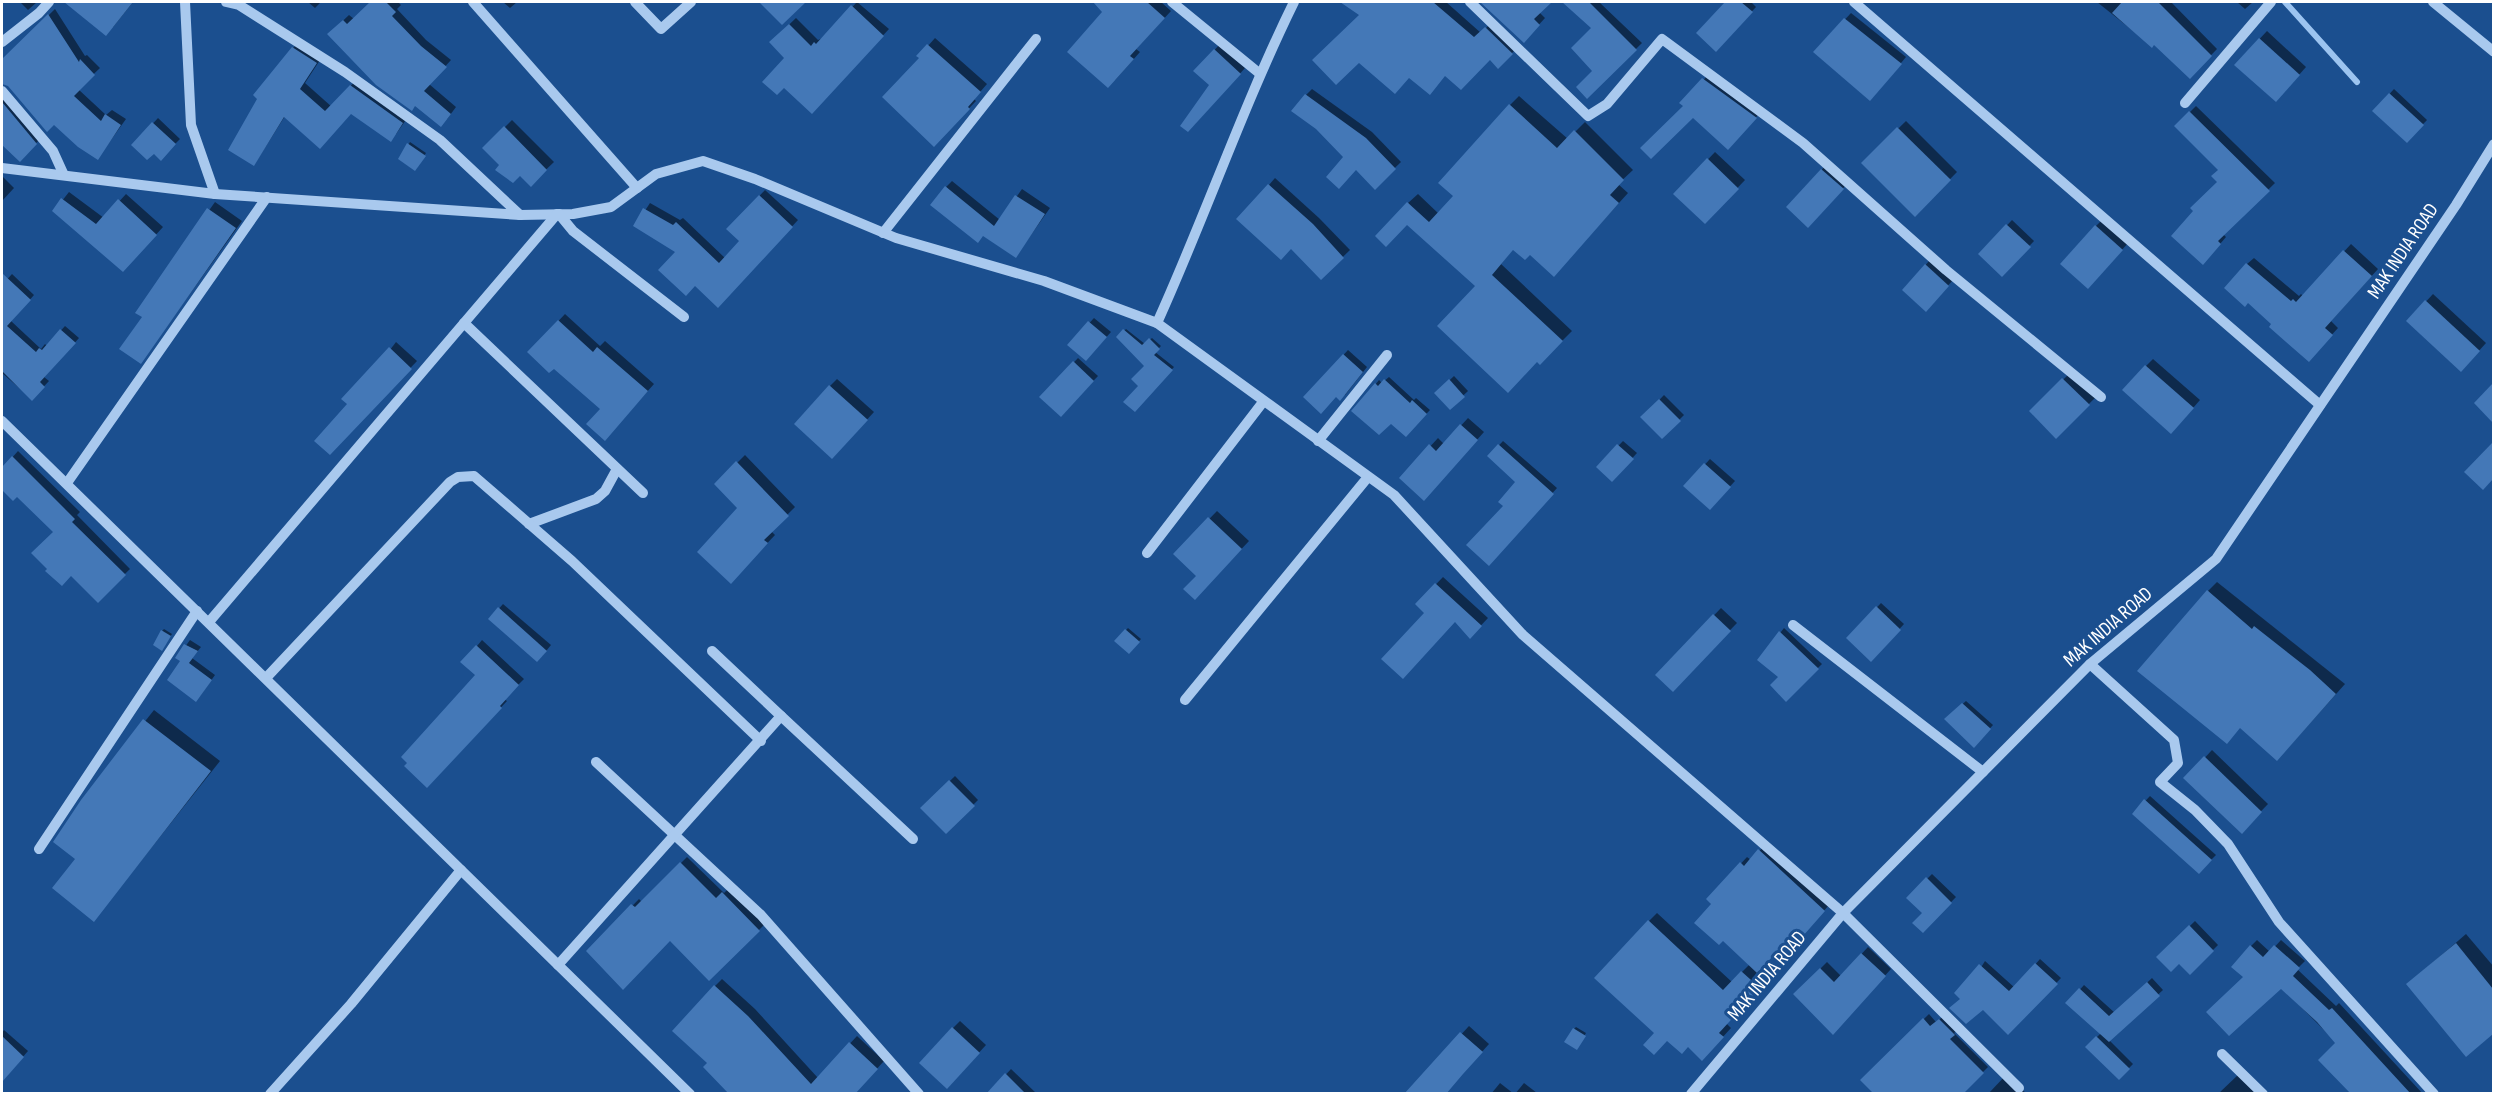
<svg xmlns="http://www.w3.org/2000/svg" width="2495" height="1095" font-family="'Sofia Sans Condensed',sans-serif">
	<style>
		.shadow { fill: #0007 }
		.lines { fill: none; stroke-linecap: round; stroke-linejoin: round }
		.stream { stroke: #9cc4f0; stroke-width: 6 }
		.building { fill: #4478b7 }
		.minor { stroke: #a9c9ee; stroke-width: 10 }
		.labels { text-anchor: middle; dominant-baseline: central; stroke-width: 6; stroke-linejoin: round; paint-order: stroke }
		.street-label { font-size: 20px; fill: #fff; stroke: #1b4f8f }
	</style>
	<rect width="100%" height="100%" fill="#1b4f8f"/>
	<!-- shadow -->
	<g class="shadow">
		<path d="M20 2H37L28 10Z"/>
		<path d="M82 2H133L113 27 76 9Z"/>
		<path d="M308 2H321L315 8Z"/>
		<path d="M372 2H398L401 5 397 9 426 40 451 60 429 84 456 107 447 119 329 34 349 15 354 19Z"/>
		<path d="M503 2H517L510 8Z"/>
		<path d="M761 2H803L782 23Z"/>
		<path d="M857 2 889 29 818 105 786 58 771 42 796 18 818 40 823 38Z"/>
		<path d="M1095 2H1161L1171 11 1136 49 1140 52 1115 80 1104 12Z"/>
		<path d="M1349 2H1446L1481 33 1492 22 1518 47 1498 67 1490 58 1445 75 1347 5Z"/>
		<path d="M1493 2H1550L1539 12 1545 18 1524 41 1488 7Z"/>
		<path d="M1564 2H1599L1642 43 1587 97 1595 71 1594 28Z"/>
		<path d="M1727 2H1751L1756 7 1716 50 1698 33Z"/>
		<path d="M2097 2H2171L2217 49 2190 77 2155 43 2152 46Z"/>
		<path d="M2237 2H2253L2245 9Z"/>
		<path d="M55 9 85 56 87 55 100 68 78 89 106 115 112 110 126 119 98 158 9 85 2 83V61Z"/>
		<path d="M1851 13 1906 57 1876 93 1815 52Z"/>
		<path d="M2267 31 2306 67 2283 93 2236 64Z"/>
		<path d="M935 38 987 84 974 99 976 101 934 145 921 58 919 56Z"/>
		<path d="M298 43 322 57 305 83 332 107 356 80 408 117 396 134 351 112 285 116 254 165 293 48Z"/>
		<path d="M1219 45 1245 68 1193 126 1211 85 1196 71Z"/>
		<path d="M1708 74 1760 113 1728 148 1685 106Z"/>
		<path d="M1312 89 1372 132 1401 162 1375 187 1345 157 1306 95Z"/>
		<path d="M2394 89 2427 120 2407 141 2374 111Z"/>
		<path d="M2 90 42 137 20 160 2 143Z"/>
		<path d="M1519 96 1568 139 1585 122 1633 170 1618 184 1628 193 1563 265 1514 248 1501 264 1572 331 1540 363 1408 203 1418 194 1439 214 1455 196 1510 105Z"/>
		<path d="M2196 106 2275 183 2223 234 2226 237 2209 257 2220 170 2176 126Z"/>
		<path d="M158 118 180 139 161 158 154 152 133 145Z"/>
		<path d="M512 120 554 162 531 184 520 174 501 165 484 148Z"/>
		<path d="M1906 121 1957 172 1915 215 1863 163Z"/>
		<path d="M410 142 426 153 416 167 400 158Z"/>
		<path d="M1715 152 1745 180 1705 222 1675 194Z"/>
		<path d="M1826 165 1847 184 1808 226 1788 207Z"/>
		<path d="M2 176 14 188 2 201Z"/>
		<path d="M1275 178 1319 218 1350 250 1321 278 1269 185Z"/>
		<path d="M952 181 1000 220 1022 189 1050 208 1016 256 946 187Z"/>
		<path d="M765 190 798 220 718 306 678 251 635 226 650 203 680 220 683 218 725 258 742 241 728 229Z"/>
		<path d="M69 192 104 218 126 194 163 227 130 263 54 211Z"/>
		<path d="M215 202 242 221 141 362 144 317 137 312Z"/>
		<path d="M2103 219 2129 242 2095 280 2096 226Z"/>
		<path d="M2012 220 2034 241 2002 275 1980 254Z"/>
		<path d="M2351 244 2378 269 2331 321 2338 328 2315 353 2273 324 2249 302 2247 264 2254 258 2299 296 2301 294 2303 296Z"/>
		<path d="M1930 260 1953 280 1926 310 1904 289Z"/>
		<path d="M12 274 34 295 11 321 41 349 45 344 47 346 65 326 79 338 44 377 49 381 32 399 2 373V285Z"/>
		<path d="M2433 294 2486 343 2468 363 2408 321Z"/>
		<path d="M565 314 600 346 605 341 654 384 611 432 602 408 554 367 529 352Z"/>
		<path d="M1094 318 1111 332 1090 355 1069 345Z"/>
		<path d="M1126 329 1145 344 1152 338 1161 346 1155 352 1174 367 1135 410 1146 366 1118 337Z"/>
		<path d="M396 342 417 361 330 453 349 404Z"/>
		<path d="M1348 350 1367 367 1345 395 1305 397Z"/>
		<path d="M1078 358 1098 376 1061 415 1041 397Z"/>
		<path d="M2153 359 2200 400 2178 425 2146 366Z"/>
		<path d="M2071 372 2096 397 2056 436 2031 411Z"/>
		<path d="M1454 376 1468 391 1450 408 1436 393Z"/>
		<path d="M1389 377 1414 400 1416 398 1430 410 1406 435 1391 422 1354 411 1379 380 1382 383Z"/>
		<path d="M837 379 874 412 839 450 830 386Z"/>
		<path d="M1664 395 1684 415 1662 437 1643 417Z"/>
		<path d="M1468 418 1484 432 1431 491 1401 478 1438 438 1444 444Z"/>
		<path d="M1503 441 1557 488 1493 559 1505 506 1517 482 1489 456Z"/>
		<path d="M1623 441 1637 453 1612 480 1598 467Z"/>
		<path d="M18 451 80 512 77 515 130 569 98 600 55 532 17 495 13 499 2 488V469Z"/>
		<path d="M745 455 795 507 771 531 775 535 738 574 739 508 716 484Z"/>
		<path d="M1710 459 1735 481 1710 508 1685 486Z"/>
		<path d="M1217 511 1249 541 1195 598 1198 576 1175 554Z"/>
		<path d="M1443 577 1488 618 1470 637 1455 620 1426 612 1417 604Z"/>
		<path d="M2217 582 2345 684 2286 750 2208 591Z"/>
		<path d="M1881 603 1904 624 1871 660 1848 638Z"/>
		<path d="M503 604 551 645 542 656 490 619Z"/>
		<path d="M1721 608 1737 623 1673 689 1657 675Z"/>
		<path d="M1128 628 1141 639 1129 652 1116 641Z"/>
		<path d="M1784 628 1822 664 1786 699 1780 677 1759 660Z"/>
		<path d="M164 629 172 634 163 647 162 631Z"/>
		<path d="M190 640 201 647 192 658 215 675 200 696 183 661 177 658Z"/>
		<path d="M482 640 524 679 504 699 507 701 427 786 477 675V646Z"/>
		<path d="M1966 701 1993 725 1974 746 1946 719Z"/>
		<path d="M154 710 220 761 94 920 77 859 82 801Z"/>
		<path d="M2212 750 2268 804 2242 831 2186 778Z"/>
		<path d="M955 776 978 800 946 832 922 808Z"/>
		<path d="M2150 796 2216 855 2199 872 2134 813Z"/>
		<path d="M1765 845 1830 904 1785 954H1773L1758 970 1767 979 1726 1023 1731 1028 1711 1050 1667 1039 1656 1033 1649 921 1657 913 1732 982 1750 964 1708 899 1747 857 1751 860Z"/>
		<path d="M687 857 724 893 730 887 765 924 709 979 670 939 588 951 639 899 642 902Z"/>
		<path d="M1932 874 1956 897 1923 931 1924 913 1908 898Z"/>
		<path d="M2195 921 2218 945 2190 973 2179 962 2158 957Z"/>
		<path d="M2466 934 2494 967V1032L2466 1055 2408 984Z"/>
		<path d="M2257 940 2270 952 2281 940 2305 961 2297 969 2336 1006 2339 1003 2423 1094H2353L2337 1043 2281 987 2245 977 2251 946Z"/>
		<path d="M1868 947 1891 969 1839 1026 1795 994 1827 962 1841 976Z"/>
		<path d="M2040 959 2061 978 2008 1033 1983 1007 1962 998 1985 961 2015 988Z"/>
		<path d="M2152 978 2163 990 2109 1040 2133 1064 2119 1078 2087 1047 2101 1033 2068 1003 2084 985 2115 1013Z"/>
		<path d="M722 979 755 1009 818 1078 857 1036 884 1061 854 1094 709 1063 715 986Z"/>
		<path d="M1929 1014 1936 1022 1945 1015 1959 1029 1954 1033 1988 1067 1961 1094 1862 1080Z"/>
		<path d="M960 1021 986 1045 954 1080 953 1028Z"/>
		<path d="M1469 1026 1489 1044 1444 1094H1406Z"/>
		<path d="M1576 1027 1586 1033 1578 1046 1574 1029Z"/>
		<path d="M4 1030 28 1051 2 1081V1033Z"/>
		<path d="M1011 1069 1037 1094H988Z"/>
		<path d="M2240 1073 2260 1094H2218Z"/>
		<path d="M2006 1075 2027 1094H1988Z"/>
		<path d="M1500 1083 1514 1094H1491Z"/>
		<path d="M1524 1083 1537 1093 1536 1094H1515Z"/>
	</g>
	<g class="lines">
		<!-- stream -->
		<path class="stream" d="M2285 2 2357 82"/>
	</g>
	<!-- building -->
	<g class="building">
		<path d="M64 2H133L106 36Z"/>
		<path d="M370 2H386L396 12 392 16 421 46 447 67 424 91 451 114 441 127 415 106 412 111 376 85 327 34 343 20 347 24Z"/>
		<path d="M759 2H806L782 25Z"/>
		<path d="M1093 2H1147L1165 18 1130 56 1134 59 1108 88 1067 52 1102 12Z"/>
		<path d="M1340 2H1433L1474 37 1485 27 1513 54 1498 69 1490 60 1461 90 1445 76 1430 95 1409 78 1395 94 1359 63 1336 85 1312 60 1359 15Z"/>
		<path d="M1480 2H1552L1534 19 1540 25 1524 43Z"/>
		<path d="M1562 2H1589L1637 50 1587 99 1576 87 1592 71 1571 48 1591 28Z"/>
		<path d="M1725 2H1741L1753 12 1716 52 1696 33Z"/>
		<path d="M2122 2H2158L2212 56 2190 79 2154 45 2152 48 2112 13Z"/>
		<path d="M851 5 884 36 812 114 784 88 777 95 762 82 784 58 769 42 789 24 811 46 814 42 816 44Z"/>
		<path d="M48 14 79 62 80 59 95 75 74 96 101 121 105 114 121 125 98 160 78 147 54 125 47 132 8 86 2 84V59Z"/>
		<path d="M1844 18 1902 64 1870 101 1813 52Z"/>
		<path d="M2259 38 2300 75 2276 102 2234 65Z"/>
		<path d="M927 44 981 92 968 107 970 109 934 147 882 97 919 58 916 56Z"/>
		<path d="M292 47 317 63 300 89 325 111 350 85 403 123 391 142 351 114 320 149 284 117 254 166 228 150 257 99 253 95Z"/>
		<path d="M1214 49 1241 74 1188 132 1180 126 1209 85 1193 71Z"/>
		<path d="M1702 78 1757 118 1728 150 1693 118 1651 159 1640 148 1683 106 1679 103Z"/>
		<path d="M2389 93 2424 125 2407 143 2372 111Z"/>
		<path d="M1305 94 1366 138 1396 169 1375 190 1356 170 1339 189 1326 177 1343 157 1316 129 1291 111Z"/>
		<path d="M2 102 37 144 20 162 2 145Z"/>
		<path d="M1509 104 1557 148 1574 130 1624 180 1610 195 1619 203 1554 277 1530 255 1525 260 1513 250 1492 275 1563 341 1540 365 1537 362 1508 393 1437 326 1475 286 1407 225 1386 247 1375 236 1407 202 1429 222 1453 196 1438 183Z"/>
		<path d="M2189 111 2270 191 2218 241 2221 244 2203 265 2171 236 2193 211 2190 208 2217 182 2211 176 2218 170 2174 126Z"/>
		<path d="M152 122 176 144 161 161 154 154 147 160 131 145Z"/>
		<path d="M504 126 547 170 531 187 520 176 513 183 495 170 499 165 482 148Z"/>
		<path d="M1897 127 1951 180 1915 217 1861 163Z"/>
		<path d="M407 143 426 156 415 171 398 159Z"/>
		<path d="M1707 158 1739 189 1705 224 1673 194Z"/>
		<path d="M1821 169 1844 189 1808 228 1786 207Z"/>
		<path d="M1268 184 1313 224 1344 258 1321 280 1291 249 1281 260 1236 219Z"/>
		<path d="M945 186 994 226 1015 195 1045 214 1016 258 983 236 978 243 930 205Z"/>
		<path d="M759 195 793 227 718 308 695 286 686 296 658 270 675 252 633 226 643 208 673 225 676 222 719 263 739 241 726 229Z"/>
		<path d="M61 198 96 224 118 199 157 235 123 272 52 211Z"/>
		<path d="M207 208 236 228 141 364 119 349 142 317 135 313Z"/>
		<path d="M2006 224 2031 247 2002 277 1978 254Z"/>
		<path d="M2095 225 2123 250 2088 289 2060 264Z"/>
		<path d="M2343 250 2372 276 2325 328 2333 335 2309 362 2269 327 2271 324 2248 303 2245 307 2224 288 2246 263 2291 301 2293 299 2296 302Z"/>
		<path d="M1925 264 1949 286 1926 312 1902 290Z"/>
		<path d="M2 273 31 300 7 326 36 352 39 348 42 350 60 329 76 343 40 382 45 387 32 401 2 371Z"/>
		<path d="M2425 300 2480 351 2461 372 2406 321Z"/>
		<path d="M558 320 593 352 597 347 648 391 605 441 586 424 600 409 554 369 549 373 527 352Z"/>
		<path d="M1088 321 1107 337 1086 361 1067 345Z"/>
		<path d="M1123 329 1142 345 1149 338 1160 349 1154 355 1173 370 1135 412 1123 402 1138 386 1131 379 1144 366 1116 337Z"/>
		<path d="M389 347 412 369 330 455 314 441 347 404 341 399Z"/>
		<path d="M1343 354 1363 372 1340 401 1336 397 1321 414 1303 397Z"/>
		<path d="M1073 361 1094 381 1061 417 1039 397Z"/>
		<path d="M2145 365 2194 408 2171 434 2122 390Z"/>
		<path d="M2062 378 2090 405 2056 439 2029 411Z"/>
		<path d="M1384 379 1410 403 1412 400 1427 414 1406 437 1391 424 1379 435 1351 411 1375 383 1378 386Z"/>
		<path d="M1449 379 1465 397 1450 410 1434 393Z"/>
		<path d="M2493 383V423L2474 403Z"/>
		<path d="M829 385 868 420 832 459 794 424Z"/>
		<path d="M1659 399 1681 421 1662 439 1640 417Z"/>
		<path d="M1460 424 1478 440 1424 501 1399 478 1429 444 1436 451Z"/>
		<path d="M2493 442V479L2483 490 2464 472Z"/>
		<path d="M1498 444 1554 494 1489 566 1466 545 1503 506 1498 502 1515 482 1487 456Z"/>
		<path d="M1617 444 1634 459 1612 482 1596 467Z"/>
		<path d="M12 456 75 519 72 522 126 575 98 603 71 576 62 586 45 571 47 569 31 553 53 532 17 497 13 501 2 490V467Z"/>
		<path d="M736 461 789 516 764 540 768 543 731 584 697 552 737 508 714 484Z"/>
		<path d="M1704 463 1731 487 1710 510 1683 486Z"/>
		<path d="M1208 517 1242 549 1195 600 1183 589 1196 576 1173 554Z"/>
		<path d="M1435 583 1482 626 1470 639 1455 622 1403 679 1381 659 1424 613 1415 604Z"/>
		<path d="M2207 590 2252 629 2254 626 2310 670 2336 694 2277 761 2240 728 2227 744 2137 671Z"/>
		<path d="M1876 606 1901 630 1871 662 1846 638Z"/>
		<path d="M498 607 547 651 537 662 488 619Z"/>
		<path d="M1713 614 1731 631 1673 692 1655 675Z"/>
		<path d="M1125 629 1140 642 1129 654 1114 641Z"/>
		<path d="M161 630 171 636 162 651 153 645Z"/>
		<path d="M1779 631 1819 669 1786 702 1770 685 1778 677 1757 660Z"/>
		<path d="M184 644 198 651 189 663 212 680 196 702 167 680 180 661 175 658Z"/>
		<path d="M476 645 519 685 500 706 502 708 427 788 404 766 407 763 401 757 475 675 460 662Z"/>
		<path d="M1962 703 1991 729 1974 748 1944 719Z"/>
		<path d="M143 719 211 771 94 922 52 888 75 859 53 842 81 800Z"/>
		<path d="M2204 756 2262 812 2242 834 2183 778Z"/>
		<path d="M949 780 975 806 946 834 920 808Z"/>
		<path d="M2144 799 2212 860 2199 874 2132 814Z"/>
		<path d="M1758 849 1825 911 1780 962 1773 956 1757 973 1723 941 1719 945 1694 923 1711 904 1706 899 1740 862 1744 866Z"/>
		<path d="M680 862 716 898 722 892 760 931 709 981 670 941 623 990 586 951 631 904 635 907Z"/>
		<path d="M1926 877 1952 903 1923 933 1912 923 1922 913 1906 898Z"/>
		<path d="M1648 920 1723 990 1741 971 1760 988 1719 1033 1724 1037 1702 1061 1688 1047 1682 1054 1667 1041 1654 1055 1643 1045 1654 1033 1594 978Z"/>
		<path d="M2189 925 2214 951 2190 975 2179 964 2171 972 2156 957Z"/>
		<path d="M2456 943 2493 989V1034L2466 1057 2406 984Z"/>
		<path d="M2250 945 2263 957 2274 945 2300 968 2293 976 2329 1010 2332 1008 2411 1094H2351L2318 1060 2335 1043 2317 1022 2281 989 2229 1036 2206 1012 2243 977 2231 967Z"/>
		<path d="M1861 953 1886 976 1833 1035 1793 994 1820 968 1834 982Z"/>
		<path d="M2035 963 2058 984 2008 1035 1983 1010 1966 1024 1949 1008 1960 999 1954 993 1979 964 2009 991Z"/>
		<path d="M2147 982 2160 996 2109 1042 2065 1003 2079 988 2109 1016Z"/>
		<path d="M714 985 748 1016 811 1084 849 1042 878 1069 855 1094H729L703 1067 707 1063 672 1031Z"/>
		<path d="M1923 1018 1930 1026 1939 1019 1955 1035 1950 1039 1984 1073 1963 1094H1874L1860 1080Z"/>
		<path d="M952 1027 980 1053 947 1089 919 1063Z"/>
		<path d="M1573 1028 1586 1036 1577 1050 1564 1042Z"/>
		<path d="M1460 1032 1483 1052 1463 1074 1446 1094H1404Z"/>
		<path d="M2 1036 24 1057 2 1082Z"/>
		<path d="M2096 1036 2130 1069 2119 1080 2085 1047Z"/>
		<path d="M1005 1073 1026 1094H986Z"/>
	</g>
	<g class="lines">
		<!-- minor -->
		<g class="minor">
			<path d="M185 2 191 125 215 194"/>
			<path d="M226 2 239 5 345 72 440 140 520 215"/>
			<path d="M473 2 637 188"/>
			<path d="M635 2 661 29 691 2"/>
			<path d="M1172 2 1259 73"/>
			<path d="M1470 2 1588 116 1607 104 1662 39 1803 143 1946 270 2101 397"/>
			<path d="M1854 2 2320 405"/>
			<path d="M2433 2 2494 52"/>
			<path d="M2 42 39 13 49 2"/>
			<path d="M2 91 53 151 63 173"/>
			<path d="M2185 103 2271 2"/>
			<path d="M2 168 215 194 520 215 573 214 611 207 656 174 703 161 755 179 896 238 1044 281 1157 323C1205 217 1243 106 1294 2"/>
			<path d="M559 214 573 231 684 317"/>
			<path d="M883 233 1036 39"/>
			<path d="M464 323 643 493"/>
			<path d="M1157 323 1394 495 1523 635 1843 913 2019 1088"/>
			<path d="M2 421 690 1094"/>
			<path d="M1318 441 1387 355"/>
			<path d="M67 483 267 197"/>
			<path d="M529 524 596 499 605 491 617 469"/>
			<path d="M1147 553 1263 402"/>
			<path d="M209 622 557 214"/>
			<path d="M1793 625 1983 772"/>
			<path d="M712 651 781 716"/>
			<path d="M2090 664 2174 740 2178 763 2160 782 2195 810 2228 844 2279 922 2434 1094"/>
			<path d="M266 678 450 482 458 477 474 476 572 561 761 741"/>
			<path d="M1185 700 1368 477"/>
			<path d="M596 762 761 915 919 1094"/>
			<path d="M39 849 197 611"/>
			<path d="M558 965 781 716 913 839"/>
			<path d="M2222 1054 2263 1094"/>
			<path d="M270 1094 351 1004 461 870"/>
			<path d="M1691 1094 1843 913 2090 664 2216 559 2456 205 2494 144"/>
		</g>
	</g>
	<g class="labels">
		<!-- street labels -->
		<g class="street-label">
			<text transform="translate(2403 251) rotate(-56)">MAK INDIA ROAD</text>
			<text transform="translate(2108 627) rotate(-41)">MAK INDIA ROAD</text>
			<text transform="translate(1767 976) rotate(-50)">MAK INDIA ROAD</text>
		</g>
	</g>
	<!-- border -->
	<rect width="2495" height="1095" fill="none" stroke="#ffffff" stroke-width="6"/>
</svg>
